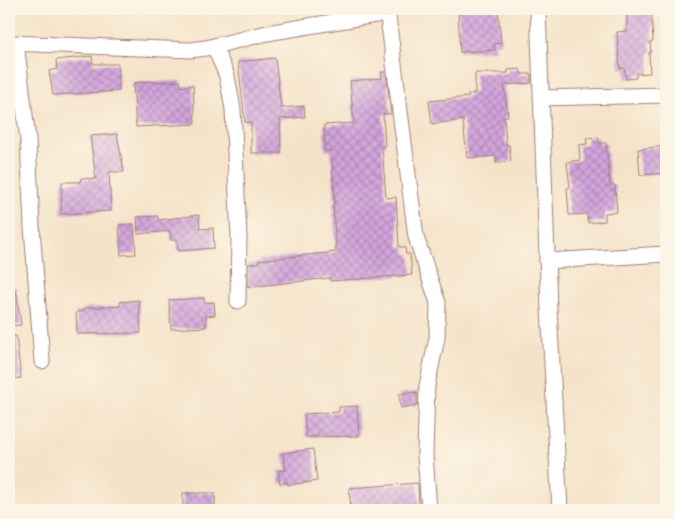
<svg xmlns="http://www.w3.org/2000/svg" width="675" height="519" font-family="Mali,sans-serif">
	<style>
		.building { fill: url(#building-cross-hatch) }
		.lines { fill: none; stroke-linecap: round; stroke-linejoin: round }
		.minor-casing { stroke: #a0817a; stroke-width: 17 }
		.minor { stroke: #fff; stroke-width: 15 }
	</style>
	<defs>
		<pattern id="building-cross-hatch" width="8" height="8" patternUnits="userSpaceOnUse" patternTransform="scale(1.25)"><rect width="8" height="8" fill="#d3a5dd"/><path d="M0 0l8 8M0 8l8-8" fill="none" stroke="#ad86b3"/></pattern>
	</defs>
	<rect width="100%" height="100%" fill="#fcf5e5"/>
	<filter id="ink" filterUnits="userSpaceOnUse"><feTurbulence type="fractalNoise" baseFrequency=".02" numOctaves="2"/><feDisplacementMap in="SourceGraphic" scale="10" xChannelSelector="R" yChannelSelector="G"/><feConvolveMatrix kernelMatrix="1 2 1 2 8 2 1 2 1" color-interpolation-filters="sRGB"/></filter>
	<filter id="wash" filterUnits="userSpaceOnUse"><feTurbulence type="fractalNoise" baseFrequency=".0096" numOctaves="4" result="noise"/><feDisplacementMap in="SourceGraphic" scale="20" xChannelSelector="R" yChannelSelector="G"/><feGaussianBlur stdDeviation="1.12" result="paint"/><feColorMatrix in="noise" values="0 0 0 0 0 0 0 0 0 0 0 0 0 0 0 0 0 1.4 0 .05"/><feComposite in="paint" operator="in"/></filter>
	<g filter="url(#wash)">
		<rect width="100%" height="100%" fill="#f5e3c9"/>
		<g id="blocks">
			<!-- building -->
			<g class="building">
				<path d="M458 9H498L501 43 494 44 495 50 460 52Z"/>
				<path d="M627 9H651L653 41 650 42 651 52H649L650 73 636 74V78L626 79 624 68 620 69 617 32 627 31Z"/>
				<path d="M92 56 93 64H118L119 91 53 95 49 71 57 69 56 60Z"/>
				<path d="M275 58 281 108 304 106 305 117 280 119 281 153H251V122H245L238 62Z"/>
				<path d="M520 69 521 74H531V83L504 85 508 116H504L506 145H509L511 161 496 163V156L467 158 463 120 432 124 429 101 469 97 468 94 475 93V73H508V70Z"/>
				<path d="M381 72H386L391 114H383L385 146H382L386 198 396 197 399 247H405L406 254H410L412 275 330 281V278L248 287V264L259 263V260L336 252 333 203H335L331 150 325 151 324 125 354 123 350 81 382 78Z"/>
				<path d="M152 81V82L180 81 181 87 193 85 195 124 136 127 133 83Z"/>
				<path d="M117 134 124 172H109L111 211 61 214 62 182H80L81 178 96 179 90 136Z"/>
				<path d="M598 137 599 143H606L610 185H615L617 212 605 213V221L588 223 587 214 569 215 567 188 570 187 567 162 580 160 579 145 587 144 586 138Z"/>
				<path d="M666 146V173L640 175 638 149Z"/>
				<path d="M199 215 200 229 213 228 214 248 178 251 177 240H171L170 231 138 234 137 217 158 216V220Z"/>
				<path d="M134 224 136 254 121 255 119 225Z"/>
				<path d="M16 288 21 325 9 326V289Z"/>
				<path d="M204 298 205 303 214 302 215 315 206 316V327L171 329 169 300Z"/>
				<path d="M139 300 141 333 77 334 76 312 84 311V308L120 306V302Z"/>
				<path d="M9 336H16L21 378 9 379Z"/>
				<path d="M417 392V405L401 408 399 394Z"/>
				<path d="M357 406 359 436 306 437 304 414 339 412V407Z"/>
				<path d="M313 449 317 481 288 485 287 482 280 484 278 471 286 470 283 453Z"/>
				<path d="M418 483 419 506 391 508V510H351L349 488Z"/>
				<rect x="183" y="493" width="32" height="17"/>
			</g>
		</g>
	</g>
	<g filter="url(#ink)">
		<use href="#blocks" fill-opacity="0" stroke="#a0817a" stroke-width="1"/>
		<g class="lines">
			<defs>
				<g id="minor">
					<path d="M387 9 416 237 438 303 437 338 427 386 425 454 429 510"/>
					<path d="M538 9 549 309 560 510"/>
					<path d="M9 43 190 50 206 48 267 33 387 13"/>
					<path d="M16 43 28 139 32 227 42 361"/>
					<path d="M214 46 227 76 233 109 239 237 238 301"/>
					<path d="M541 98 666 95"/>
					<path d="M547 261 666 254"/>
				</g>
			</defs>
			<!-- minor casing -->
			<use href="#minor" class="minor-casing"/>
			<!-- minor -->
			<use href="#minor" class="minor"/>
		</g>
	</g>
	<!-- margin -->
	<rect width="675" height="519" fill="none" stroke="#fcf5e5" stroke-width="30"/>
</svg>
